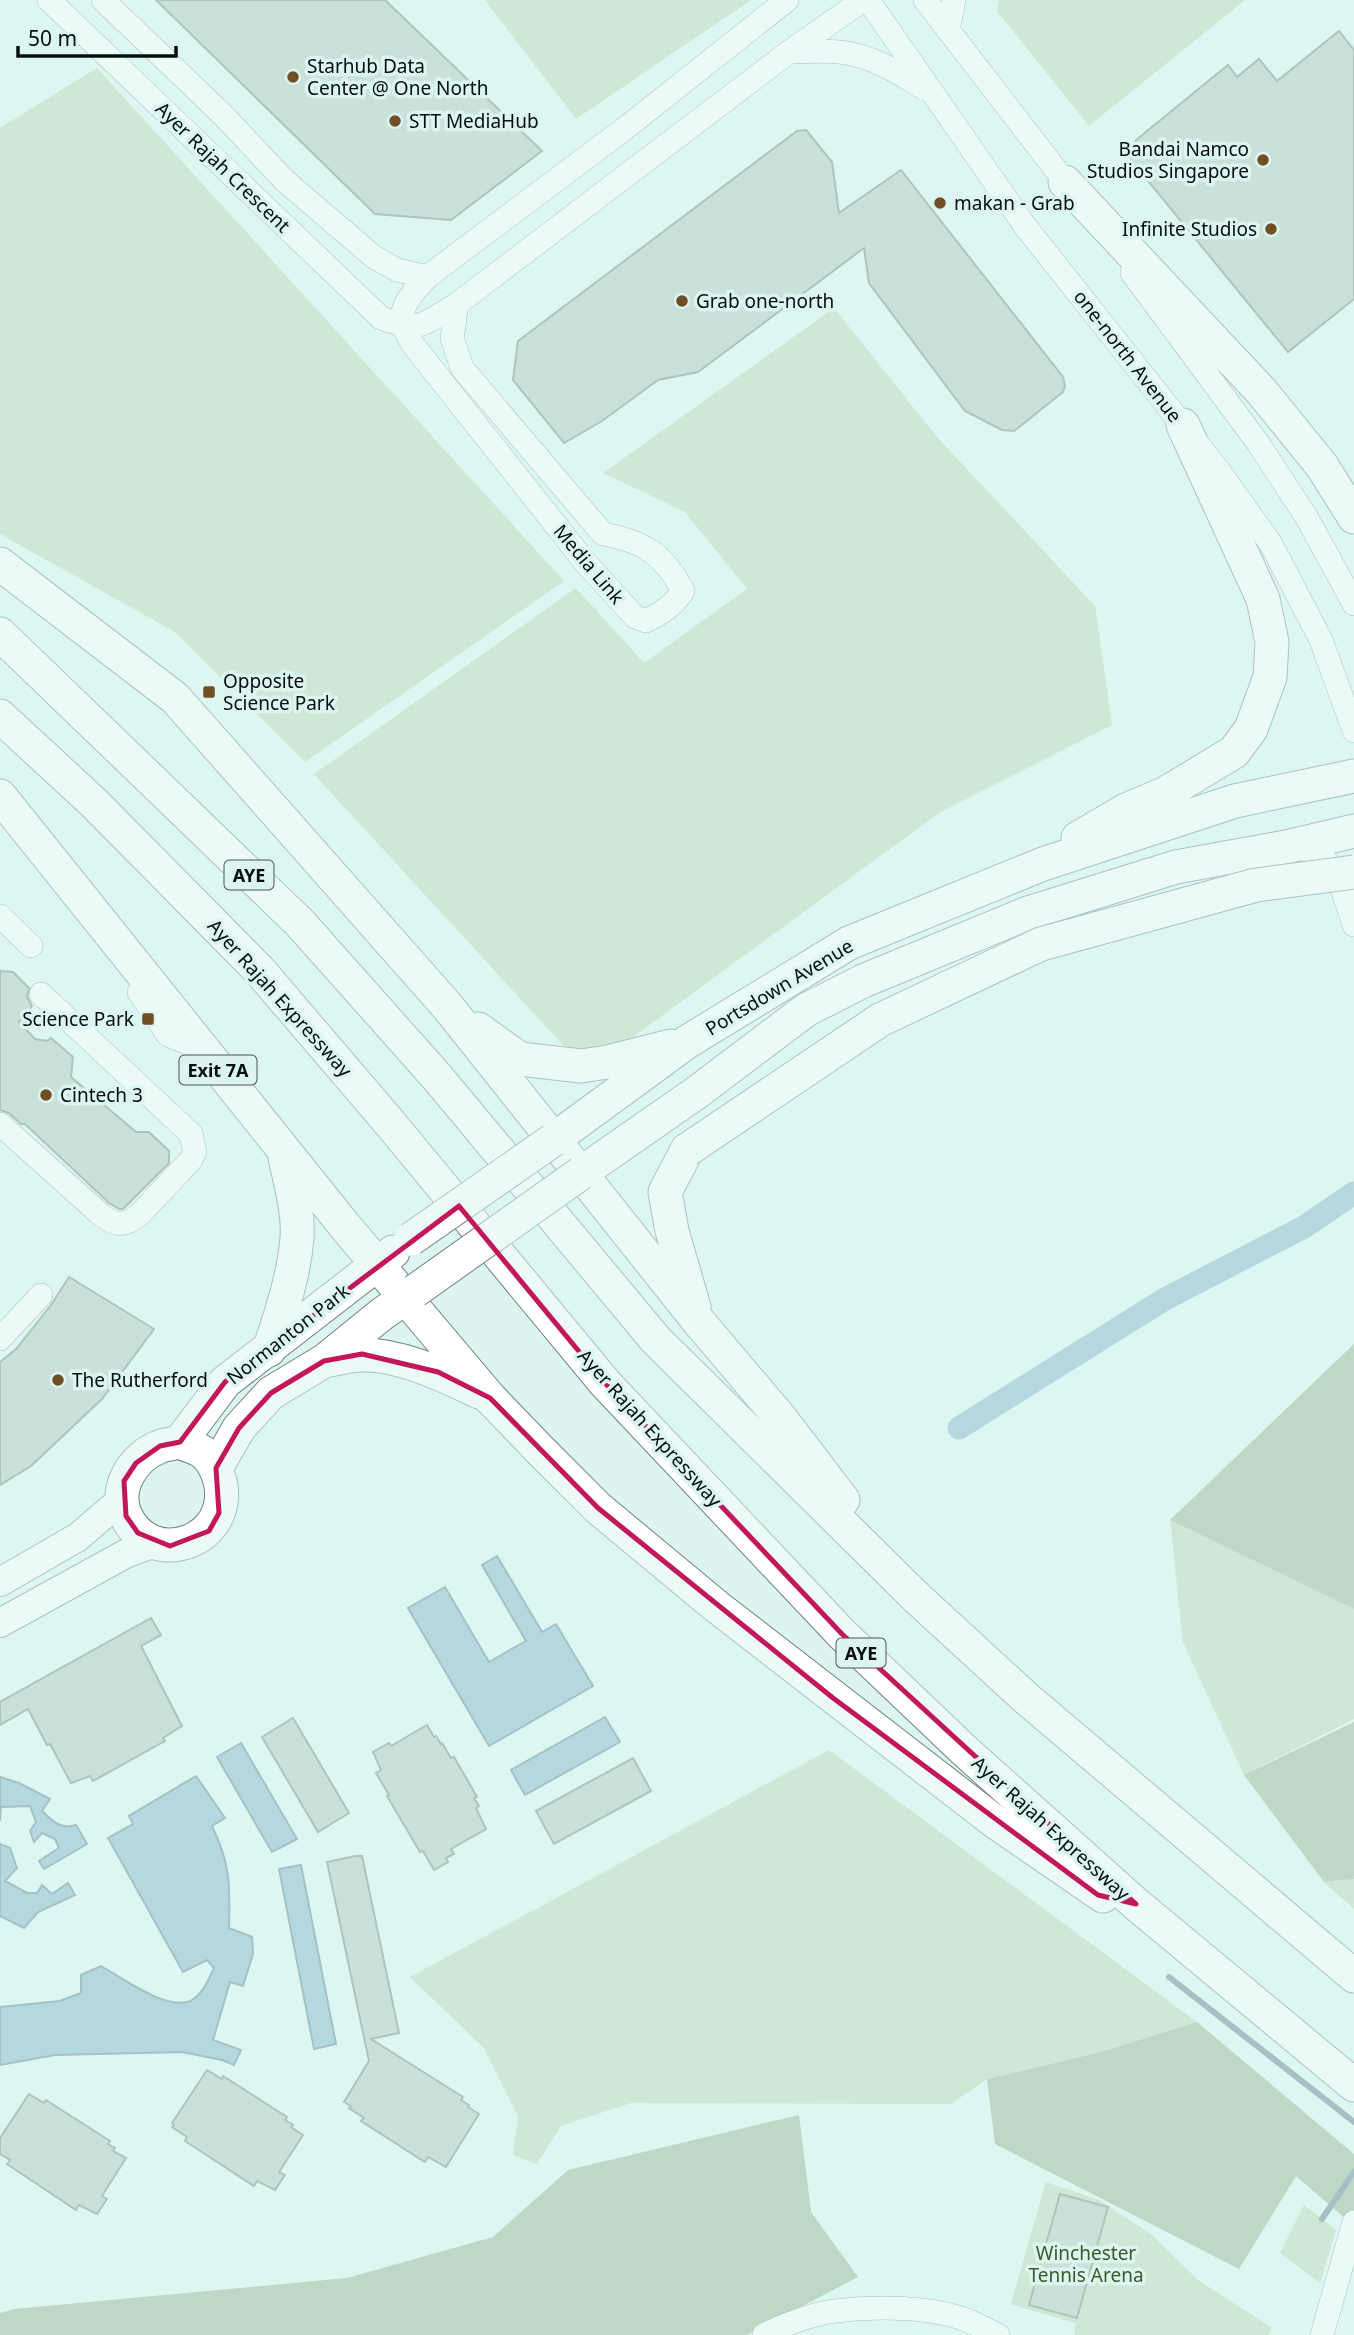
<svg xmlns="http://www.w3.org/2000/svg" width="1354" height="2335" font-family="'Noto Sans',sans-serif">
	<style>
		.green { fill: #bdd7b5 }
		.forest { fill: #97b38e }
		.water { fill: #86b3cc; stroke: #608293; stroke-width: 2 }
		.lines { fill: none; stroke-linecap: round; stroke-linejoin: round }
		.stream { stroke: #608293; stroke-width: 6 }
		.canal { stroke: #86b3cc; stroke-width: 23 }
		.building { fill: #b3c7bc; stroke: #76897f; stroke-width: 2 }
		.minor-casing { stroke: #6e8481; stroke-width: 24 }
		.major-casing { stroke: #6e8481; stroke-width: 30 }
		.highway-casing { stroke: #6e8481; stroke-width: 35 }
		.minor { stroke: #fff; stroke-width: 23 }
		.major { stroke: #fff; stroke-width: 28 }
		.highway { stroke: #fff; stroke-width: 33 }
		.highway-bridge-casing { stroke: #6e8481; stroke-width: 35; stroke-linecap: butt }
		.highway-bridge { stroke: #fff; stroke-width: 33 }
		.marked { fill: none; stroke: #c2185b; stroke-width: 5; stroke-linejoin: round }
		.poi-dot { fill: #704e26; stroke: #dcf5f1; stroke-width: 2.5 }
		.labels { text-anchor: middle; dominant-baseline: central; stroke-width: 7; stroke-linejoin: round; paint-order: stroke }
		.shield { fill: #dcf5f1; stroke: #475452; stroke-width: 2 }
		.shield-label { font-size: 18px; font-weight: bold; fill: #070f0e }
		.poi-label { font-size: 19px; fill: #070f0e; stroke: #dcf5f1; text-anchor: start }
		.street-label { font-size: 19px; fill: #070f0e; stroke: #dcf5f1 }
		.park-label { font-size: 19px; fill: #345b28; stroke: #dcf5f1 }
	</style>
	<rect width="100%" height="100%" fill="#dcf5f1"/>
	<!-- green -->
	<g class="green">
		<path d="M485 0H751L576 119Z"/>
		<path d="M999 0H1245L1089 126 997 11Z"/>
		<path d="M97 68 564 581 305 762 175 632 0 534V128Z"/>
		<path d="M834 308 937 437 1095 606 1112 725 939 813 618 1048 572 1055 314 774 576 588 644 663 747 589 685 512 603 473Z"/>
		<path d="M1170 1520 1354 1609V1719L1244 1775 1183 1642Z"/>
		<path d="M829 1750 1197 2022 1101 2052 987 2079 951 2104 631 2103 561 2126 537 2164 513 2155 518 2116 484 2048 410 1977Z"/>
		<path d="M1354 1879V1909L1324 1882Z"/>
		<path d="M1046 2182 1099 2200 1152 2235 1198 2280 1272 2328 1268 2335H1075V2323L1011 2304Z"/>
		<path d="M1304 2205 1336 2230 1320 2283 1280 2253Z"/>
	</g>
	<!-- forest -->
	<g class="forest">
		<path d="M1354 1344V1609L1170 1520Z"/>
		<path d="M1354 1722V1879L1324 1882 1244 1775Z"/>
		<path d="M1197 2022 1354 2154V2226L1296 2176 1239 2269 995 2144 987 2079 1101 2052Z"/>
		<path d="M799 2115 811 2212 858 2277 747 2335H0V2313L14 2309 347 2278 493 2237 568 2170Z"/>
	</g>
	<!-- water -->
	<g class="water">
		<path d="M497 1556 542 1632 556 1624 593 1686 489 1746 408 1608 445 1587 489 1662 526 1641 482 1565Z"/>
		<path d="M605 1717 620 1742 525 1795 511 1770Z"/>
		<path d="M241 1743 297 1839 272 1852 217 1757Z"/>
		<path d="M196 1776 225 1818 212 1826C231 1865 230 1887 229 1928L252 1937 253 1954 243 1986 230 1982 213 2040 241 2050 234 2065 222 2060 182 2052 55 2055 0 2065V2007L60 2001 81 1993V1975L101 1966C122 1978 170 2013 192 2000 203 1993 209 1979 214 1968L207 1960 183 1972 108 1838 133 1824 129 1816Z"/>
		<path d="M0 1777 19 1783 50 1799 42 1811C53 1821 60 1830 76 1825L87 1844 44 1869 39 1861 59 1848 55 1839 42 1833 34 1842 30 1831 36 1822 30 1806 1 1807 0 1821Z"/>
		<path d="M0 1844 10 1848 17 1868 5 1881 27 1893H37L42 1885 52 1894 68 1883 75 1895 38 1912 24 1928 0 1916Z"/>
		<path d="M301 1865 336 2044 314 2049 279 1869Z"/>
	</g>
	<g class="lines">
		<!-- stream -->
		<g class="stream">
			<path d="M1169 1977 1354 2122"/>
			<path d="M1322 2219 1354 2172"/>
		</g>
		<!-- canal -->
		<path class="canal" d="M959 1428 1165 1299 1304 1227 1354 1193"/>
	</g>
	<!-- building -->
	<g class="building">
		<path d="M156 0H385L542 151 451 220 375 214Z"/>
		<path d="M1339 31 1354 50V299L1288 352 1131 160 1136 140 1228 65 1237 77 1259 59 1277 81Z"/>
		<path d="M806 130 832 162 839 213 901 170 1063 377 1065 386 1063 392 1014 431 1002 430 965 411 869 283 864 248 698 372 658 380 602 421 564 443 513 380 518 341 797 131Z"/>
		<path d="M0 971 13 972 29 988 27 997 32 1006 19 1022 35 1039 47 1041 51 1038 73 1057 71 1077 136 1132H149L169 1151V1163L123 1209H119L109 1203 25 1124H21L9 1113 0 1110Z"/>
		<path d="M69 1277 154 1329 102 1399 31 1466 0 1485V1362L16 1349 51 1305Z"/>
		<path d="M151 1618 161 1635 141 1646 182 1726 163 1738 165 1741 93 1781 90 1776 71 1783 50 1744 47 1745 28 1709 0 1725V1702Z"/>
		<path d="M293 1718 349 1813 318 1832 262 1737Z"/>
		<path d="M427 1725 434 1737 436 1736 441 1744 442 1743 451 1758 454 1757 477 1797 474 1798 479 1806 476 1808 486 1829 451 1849 454 1854 446 1858 448 1862 434 1870 423 1851 420 1852 387 1796 389 1795 376 1773 381 1770 373 1752 389 1743 391 1746Z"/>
		<path d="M633 1758 651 1791 554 1844 536 1811Z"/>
		<path d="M355 1856H362L399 2033 371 2039 463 2097 461 2100 469 2105 468 2107 479 2114 446 2167 428 2157 425 2162 361 2121 364 2118 349 2108 351 2106 344 2102 369 2061 327 1862Z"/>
		<path d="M207 2070 222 2079 223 2076 287 2117 285 2120 293 2125 291 2127 303 2135 279 2172 285 2175 275 2190 257 2181 254 2186 185 2141 187 2137 172 2127 174 2125 172 2123Z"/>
		<path d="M29 2094 44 2103 46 2100 110 2141 108 2144 115 2148 113 2151 126 2158 102 2196 107 2199 97 2214 79 2205 76 2210 7 2164 10 2160 0 2154V2138Z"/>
		<path d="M1060 2194 1108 2207 1077 2318 1029 2305Z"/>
	</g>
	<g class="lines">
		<defs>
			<g id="minor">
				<path d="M49 0 381 318C421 333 422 325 457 304L789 52 863 0"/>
				<path d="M103 0 223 115 285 181 374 257 397 270 427 277"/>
				<path d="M868 0 1025 226 1219 471 1271 544 1321 640 1354 731"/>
				<path d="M925 0 1073 192"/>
				<path d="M948 30 954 0"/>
				<path d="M789 52C811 52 835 49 856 55 881 61 903 76 925 89"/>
				<path d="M1132 273 1258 443 1307 518 1354 604"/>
				<path d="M457 304 452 338 462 368 603 534C643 541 664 554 683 591 673 606 662 613 646 621L635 617 585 562 414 346C392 314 404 303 427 277L623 130 787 0"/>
				<path d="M1293 847C1339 852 1340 887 1354 925"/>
				<path d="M0 916 31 946"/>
				<path d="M139 992 168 1035 199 1048"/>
				<path d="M0 1124 100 1214C115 1226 124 1227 139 1215L190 1161 195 1152 191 1134 41 994"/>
				<path d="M0 1339 41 1295"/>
				<path d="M764 2335C783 2325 815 2313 835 2311 874 2306 932 2306 969 2321 978 2325 988 2330 998 2335"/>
				<path d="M1322 2335 1354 2222"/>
			</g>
			<g id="major">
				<path d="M0 1582 78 1537 121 1500"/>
				<path d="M0 1623 127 1553 155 1543"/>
			</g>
			<g id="highway">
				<path d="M1065 182 1262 392 1322 466 1354 517"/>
				<path d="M0 564 175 698 448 1007 699 1322 782 1420 843 1500"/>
				<path d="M0 634 300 923 437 1077 656 1340 916 1597 1026 1698 1354 1976"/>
				<path d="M0 716 94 803 260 971 389 1122 605 1383 842 1634 965 1751 1136 1904 1354 2085"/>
				<path d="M0 796 344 1225 490 1398 540 1450 598 1508 716 1606 994 1821 1103 1896"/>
				<path d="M1078 838 1126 810 1166 793 1234 752 1251 729 1270 677 1272 642 1263 599 1183 425"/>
				<path d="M478 1029 520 1059 581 1066 608 1062 671 1046"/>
				<path d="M553 1140 687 1042 849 943 1043 864 1235 801 1354 776"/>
				<path d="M687 1150 665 1192 672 1231 694 1307"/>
				<path d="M581 1173 696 1093 806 1010 863 981 1028 913 1176 867 1286 847 1354 831"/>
				<path d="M269 1350C281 1314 294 1276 297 1238 299 1211 290 1183 285 1157"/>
				<path d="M324 1361C336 1359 350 1355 362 1355 401 1354 445 1376 479 1392"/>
				<path d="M180 1442C188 1446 198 1448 204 1453 213 1461 217 1470 220 1481 234 1541 152 1571 126 1516 113 1489 133 1457 159 1447 165 1444 173 1444 180 1442Z"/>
				<path d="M180 1442 225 1382 393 1252"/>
				<path d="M216 1468 239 1428 271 1393 324 1361 382 1314 415 1291"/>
			</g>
		</defs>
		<!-- minor casing -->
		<use href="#minor" class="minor-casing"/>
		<!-- major casing -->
		<use href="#major" class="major-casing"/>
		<!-- highway casing -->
		<use href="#highway" class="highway-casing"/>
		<!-- minor -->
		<use href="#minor" class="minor"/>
		<!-- major -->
		<use href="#major" class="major"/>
		<!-- highway -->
		<use href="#highway" class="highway"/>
		<defs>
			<g id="highway-bridge">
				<path d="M687 1150 880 1020 1041 944 1256 885 1354 872"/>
				<path d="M411 1239 553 1140"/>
				<path d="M415 1291 581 1173"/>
			</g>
		</defs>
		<!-- highway-bridge casing -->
		<use href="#highway-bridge" class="highway-bridge-casing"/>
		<!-- highway-bridge -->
		<use href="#highway-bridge" class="highway-bridge"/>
	</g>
	<!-- marked area -->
	<path d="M0 0H1354V2335H0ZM459 1206 605 1383 842 1634 1136 1904 1098 1895 833 1698 598 1508 490 1398 438 1372 362 1354 324 1361 271 1393 239 1428 216 1468 219 1513 209 1531 170 1546 138 1533 126 1516 124 1481 136 1463 160 1446 180 1442 225 1382Z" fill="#dcf5f1" fill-opacity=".55" fill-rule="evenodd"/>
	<path class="marked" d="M459 1206 605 1383 842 1634 1136 1904 1098 1895 833 1698 598 1508 490 1398 438 1372 362 1354 324 1361 271 1393 239 1428 216 1468 219 1513 209 1531 170 1546 138 1533 126 1516 124 1481 136 1463 160 1446 180 1442 225 1382Z"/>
	<!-- markers -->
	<g class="poi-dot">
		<circle cx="293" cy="77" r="7"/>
		<circle cx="395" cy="121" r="7"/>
		<circle cx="1263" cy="160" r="7"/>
		<circle cx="940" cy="203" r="7"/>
		<circle cx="1271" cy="229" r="7"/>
		<circle cx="682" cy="301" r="7"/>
		<rect x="202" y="685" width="14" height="14" rx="3.5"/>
		<rect x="141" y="1012" width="14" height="14" rx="3.5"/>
		<circle cx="46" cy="1095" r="7"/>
		<circle cx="58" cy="1380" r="7"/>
	</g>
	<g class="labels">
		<!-- shield labels -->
		<g class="shield">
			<rect x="224.5" y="860.5" width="49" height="29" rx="5"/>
			<rect x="179.5" y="1055.5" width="77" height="29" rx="5"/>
			<rect x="836.5" y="1638.5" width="49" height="29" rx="5"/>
		</g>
		<g class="shield-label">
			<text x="249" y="875">AYE</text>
			<text x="218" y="1070">Exit 7A</text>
			<text x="861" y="1653">AYE</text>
		</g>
		<!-- poi labels -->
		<g class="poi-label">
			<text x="307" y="66">Starhub Data<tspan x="307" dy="22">Center @ One North</tspan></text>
			<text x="409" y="121">STT MediaHub</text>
			<text x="1249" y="149" text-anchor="end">Bandai Namco<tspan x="1249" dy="22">Studios Singapore</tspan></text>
			<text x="954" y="203">makan - Grab</text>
			<text x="1257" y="229" text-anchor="end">Infinite Studios</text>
			<text x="696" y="301">Grab one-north</text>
			<text x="223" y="681">Opposite<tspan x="223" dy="22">Science Park</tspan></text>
			<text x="134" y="1019" text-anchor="end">Science Park</text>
			<text x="60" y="1095">Cintech 3</text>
			<text x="72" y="1380">The Rutherford</text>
		</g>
		<!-- street labels -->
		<g class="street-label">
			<text transform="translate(223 167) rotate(44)">Ayer Rajah Crescent</text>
			<text transform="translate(1128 356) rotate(52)">one-north Avenue</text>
			<text transform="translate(589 564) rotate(50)">Media Link</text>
			<text transform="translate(779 987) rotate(-31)">Portsdown Avenue</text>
			<text transform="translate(280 998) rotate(48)">Ayer Rajah Expressway</text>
			<text transform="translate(288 1334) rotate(-38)">Normanton Park</text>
			<text transform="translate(650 1428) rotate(48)">Ayer Rajah Expressway</text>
			<text transform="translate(1051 1828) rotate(42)">Ayer Rajah Expressway</text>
		</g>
		<!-- park labels -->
		<g class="park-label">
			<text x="1086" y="2253">Winchester<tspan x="1086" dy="22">Tennis Arena</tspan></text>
		</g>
	</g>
	<!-- scale -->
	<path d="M18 46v10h158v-10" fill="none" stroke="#070f0e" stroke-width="3.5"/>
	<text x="28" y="46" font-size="21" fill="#070f0e" stroke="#dcf5f1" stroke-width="5" paint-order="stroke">50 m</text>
</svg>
